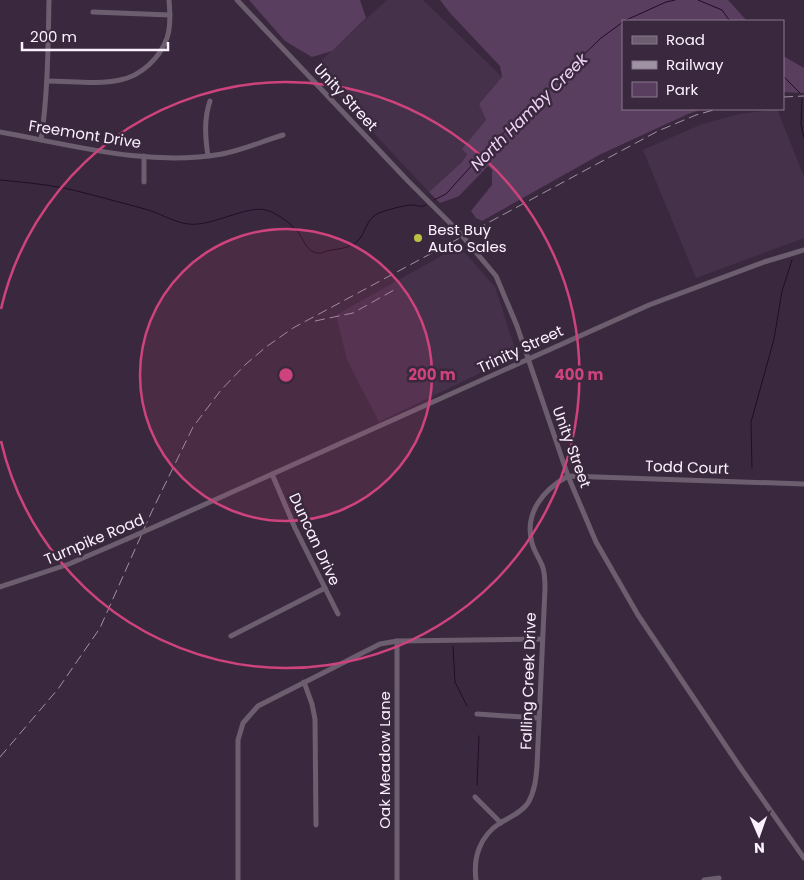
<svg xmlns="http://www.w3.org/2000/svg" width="804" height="880" font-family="Poppins,sans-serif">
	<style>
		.built { fill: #46314b }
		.green { fill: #5a3e60 }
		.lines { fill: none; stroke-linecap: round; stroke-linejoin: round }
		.stream { stroke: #240b29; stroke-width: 1 }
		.minor { stroke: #6c5e6e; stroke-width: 5 }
		.rail { stroke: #9f92a2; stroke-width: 1; stroke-dasharray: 10 5; stroke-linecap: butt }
		.minor-bridge { stroke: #6c5e6e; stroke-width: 5 }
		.ring { fill: none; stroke: #ce437c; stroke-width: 2.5 }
		.poi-dot { fill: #bdbf43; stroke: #3a293e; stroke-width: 2 }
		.labels { text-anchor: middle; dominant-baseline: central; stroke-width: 5; stroke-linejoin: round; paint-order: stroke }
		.street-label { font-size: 15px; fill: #fcf1fe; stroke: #3a293e }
		.poi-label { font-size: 15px; fill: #fcf1fe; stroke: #3a293e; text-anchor: start }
		.water-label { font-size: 16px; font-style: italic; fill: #f2d4f8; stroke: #3a293e }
		.centre { fill: #ce437c; stroke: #3a293e; stroke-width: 2.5 }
		.ring-label { font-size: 15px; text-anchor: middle; font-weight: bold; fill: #ce437c; stroke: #3a293e; stroke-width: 5; stroke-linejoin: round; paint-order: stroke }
	</style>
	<rect width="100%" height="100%" fill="#3a293e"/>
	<!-- built -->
	<g class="built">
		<path d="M387 0H423L502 77 479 104 486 120 463 149 467 153 462 162 429 192 313 68Z"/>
		<path d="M777 109 804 177V238L696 278 643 150 702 124 740 114Z"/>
		<path d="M459 246 495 287 517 355 379 422 347 360 336 315Z"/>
	</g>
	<!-- green -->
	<g class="green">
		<path d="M249 0H360L366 18 332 51 312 57 285 41Z"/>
		<path d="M440 0H728L747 21H623V109H703L688 114 601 154 482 221 476 218 471 211 492 185V170L488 166 459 196 440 203 429 192 462 162 467 154 462 149 486 120 479 104 502 77 500 66 451 14Z"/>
		<path d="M783 56 804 68V93L783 92Z"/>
	</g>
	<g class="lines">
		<!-- stream -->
		<g class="stream">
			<path d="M698 0 722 10 730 21"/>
			<path d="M624 21 666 2 675 0"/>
			<path d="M783 76 800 93"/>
			<path d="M802 99 801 124 804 138"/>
			<path d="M0 180C21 182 43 184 64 188 91 194 118 202 145 209 160 213 173 222 188 224 212 227 246 205 266 210 277 213 289 222 297 231 304 238 306 254 320 253 323 253 325 251 327 251 340 248 353 249 361 237 366 228 369 217 379 213 386 210 405 205 412 205 418 205 420 208 426 205"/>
			<path d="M434 200 446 194 483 153 542 95 601 38 623 22"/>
			<path d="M752 468 751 422 774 339 782 291 792 260"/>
			<path d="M453 646 455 682 467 706"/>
			<path d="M477 785 479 736"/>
		</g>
		<!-- minor -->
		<g class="minor">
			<path d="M237 0 408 181 458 231 496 276 517 326 568 476 596 542 638 615 740 767 804 858"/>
			<path d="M93 12 170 15"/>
			<path d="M47 81C71 81 98 85 120 80 141 76 160 58 167 38 171 27 170 11 169 0"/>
			<path d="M0 132C72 145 148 167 222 154 243 150 263 141 283 135"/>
			<path d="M41 140C48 93 48 47 49 0"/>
			<path d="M208 156C205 136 204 119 210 101"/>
			<path d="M144 182V156"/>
			<path d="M272 474 295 528 338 614"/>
			<path d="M161 524 649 305 764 262 804 250"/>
			<path d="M0 587 69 564 127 539"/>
			<path d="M231 636 325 588"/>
			<path d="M397 641V880"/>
			<path d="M304 682 312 704 315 719 316 825"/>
			<path d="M477 714 538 718"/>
			<path d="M475 797 501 823"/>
			<path d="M238 880V740L243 723 258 706 380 644 397 641 542 639"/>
			<path d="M476 880C473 857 480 836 500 823 510 817 521 813 528 803 535 791 536 778 537 766L545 588C545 581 545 572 542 565 539 558 534 551 532 543 524 513 543 490 568 476L804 484"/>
			<path d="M704 880 719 878"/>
		</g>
		<!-- rail -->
		<g class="rail">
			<path d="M783 97 804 96"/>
			<path d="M315 321 353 313 394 290"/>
			<path d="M0 757 58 689 100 628 152 511 193 427 221 390 246 364 266 347 293 328 658 131 696 115 717 109"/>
		</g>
		<!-- minor-bridge -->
		<path class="minor-bridge" d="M127 539 161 524"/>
	</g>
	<!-- distance rings -->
	<circle cx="286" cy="375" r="146" fill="#ce437c" fill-opacity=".12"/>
	<g class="ring">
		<circle cx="286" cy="375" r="146"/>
		<path d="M1 309A293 293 0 1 1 1 441"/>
	</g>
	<!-- markers -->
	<circle class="poi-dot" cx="418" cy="238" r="5"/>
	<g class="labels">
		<!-- street labels -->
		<g class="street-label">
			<text transform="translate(346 97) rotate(47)">Unity Street</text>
			<text transform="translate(85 134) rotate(9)">Freemont Drive</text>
			<text transform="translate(520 349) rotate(-25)">Trinity Street</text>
			<text transform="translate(572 447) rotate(70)">Unity Street</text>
			<text transform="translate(687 467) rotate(2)">Todd Court</text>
			<text transform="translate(94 539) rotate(-23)">Turnpike Road</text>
			<text transform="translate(315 539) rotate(65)">Duncan Drive</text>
			<text transform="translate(528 681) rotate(-88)">Falling Creek Drive</text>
			<text transform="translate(384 760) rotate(-90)">Oak Meadow Lane</text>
		</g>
		<!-- poi labels -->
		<g class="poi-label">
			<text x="428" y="229">Best Buy<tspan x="428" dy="17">Auto Sales</tspan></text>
		</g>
		<!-- water labels -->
		<g class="water-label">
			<text transform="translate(529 112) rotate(-45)">North Hamby Creek</text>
		</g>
	</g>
	<circle cx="286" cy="375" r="8" class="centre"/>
	<g class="ring-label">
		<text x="432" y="380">200 m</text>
		<text x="579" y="380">400 m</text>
	</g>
	<!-- legend -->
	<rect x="622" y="20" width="162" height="90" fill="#3a293e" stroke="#88798b"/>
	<rect x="632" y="36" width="25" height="8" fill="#6c5e6e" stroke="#88798b"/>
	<text x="666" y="45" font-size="15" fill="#fcf1fe">Road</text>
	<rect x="632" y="61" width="25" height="8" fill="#9f92a2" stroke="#88798b"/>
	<text x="666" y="70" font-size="15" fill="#fcf1fe">Railway</text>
	<rect x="632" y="82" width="25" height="15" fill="#5a3e60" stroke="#88798b"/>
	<text x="666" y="95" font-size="15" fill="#fcf1fe">Park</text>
	<!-- north arrow -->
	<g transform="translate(759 835) rotate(178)" stroke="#3a293e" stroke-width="4" paint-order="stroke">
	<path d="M0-4L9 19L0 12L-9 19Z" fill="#fcf1fe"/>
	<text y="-8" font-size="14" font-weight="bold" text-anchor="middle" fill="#fcf1fe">N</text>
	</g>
	<!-- scale -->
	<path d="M22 42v8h146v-8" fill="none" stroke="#fcf1fe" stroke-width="2.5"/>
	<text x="30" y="42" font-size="15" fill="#fcf1fe" stroke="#3a293e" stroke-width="4" paint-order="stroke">200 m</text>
</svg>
